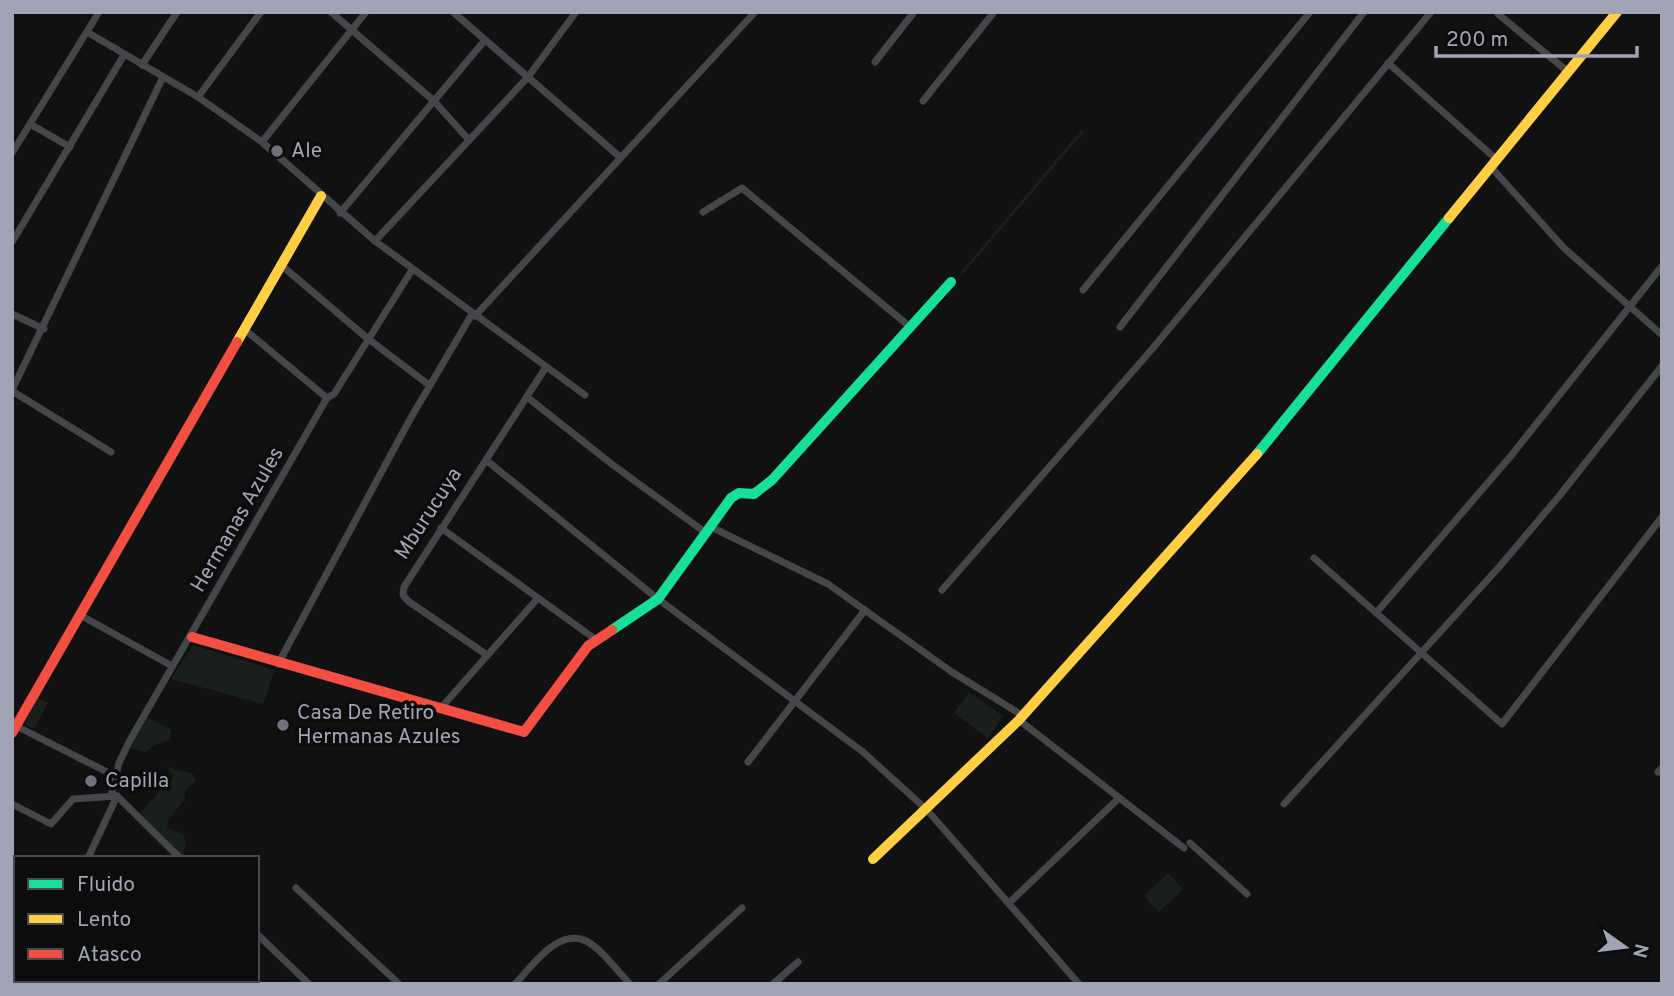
<svg xmlns="http://www.w3.org/2000/svg" width="1674" height="996" font-family="Overpass,sans-serif">
	<style>
		.green { fill: #19201b }
		.lines { fill: none; stroke-linecap: round; stroke-linejoin: round }
		.street { stroke: #45464a; stroke-width: 7 }
		.fast { stroke: #16e098; stroke-width: 10 }
		.slow { stroke: #ffcf43; stroke-width: 10 }
		.jam { stroke: #f24e42; stroke-width: 10 }
		.poi-dot { fill: #6e717b; stroke: #0c0c0d; stroke-width: 2.5 }
		.labels { text-anchor: middle; dominant-baseline: central; stroke-width: 7; stroke-linejoin: round; paint-order: stroke }
		.poi-label { font-size: 21px; fill: #a0a4b4; stroke: #0c0c0d; text-anchor: start }
		.street-label { font-size: 21px; fill: #a0a4b4; stroke: #0c0c0d }
	</style>
	<rect width="100%" height="100%" fill="#111"/>
	<!-- green -->
	<g class="green">
		<path d="M1081 130 1084 132 962 275 961 272Z"/>
		<path d="M193 645 275 670 263 704 171 679Z"/>
		<path d="M969 692 1003 716 988 738 954 713Z"/>
		<path d="M38 698 48 703 34 729 24 724Z"/>
		<path d="M147 717 171 730 170 740 154 745 146 752 130 748Z"/>
		<path d="M167 767 193 774 195 781 184 792 186 798 169 819 167 828 183 834 186 842 183 857 140 813 174 776Z"/>
		<path d="M1168 873 1183 889 1159 912 1144 896Z"/>
	</g>
	<g class="lines">
		<!-- street -->
		<g class="street">
			<path d="M331 12 434 101 469 140"/>
			<path d="M453 12 620 157"/>
			<path d="M1498 14 1567 71"/>
			<path d="M87 32 198 97 262 142 375 241 585 395"/>
			<path d="M875 62 914 12"/>
			<path d="M1388 63 1496 159"/>
			<path d="M142 65 177 12"/>
			<path d="M198 97 261 12"/>
			<path d="M923 101 994 12"/>
			<path d="M30 124 70 147"/>
			<path d="M262 142 366 12"/>
			<path d="M12 153 99 12"/>
			<path d="M1490 166 1564 248 1662 335"/>
			<path d="M703 212 742 188 909 326"/>
			<path d="M340 213 485 40"/>
			<path d="M375 241 528 77 576 12"/>
			<path d="M12 242 124 55"/>
			<path d="M281 265 367 338 429 385"/>
			<path d="M1083 290 1310 12"/>
			<path d="M12 314 44 329"/>
			<path d="M475 316 755 12"/>
			<path d="M1120 327 1364 12"/>
			<path d="M244 329 327 398"/>
			<path d="M12 390 163 77"/>
			<path d="M12 391 111 452"/>
			<path d="M527 397 613 465 706 533"/>
			<path d="M486 460 658 599 863 752 927 810 1079 984"/>
			<path d="M711 527 828 584 952 672 1022 715"/>
			<path d="M441 528 595 639"/>
			<path d="M1314 558 1502 724 1662 517"/>
			<path d="M942 590 1153 348 1431 12"/>
			<path d="M1376 613 1510 457 1662 266"/>
			<path d="M80 615 172 666"/>
			<path d="M487 655 408 601 403 595 404 587 546 367"/>
			<path d="M278 664 409 421 472 314"/>
			<path d="M440 709 538 598"/>
			<path d="M1019 720 1184 848"/>
			<path d="M16 726 115 776"/>
			<path d="M748 762 865 610"/>
			<path d="M1658 772 1662 768"/>
			<path d="M111 796 119 763 130 740 327 398 334 394 412 270"/>
			<path d="M12 804 51 824 73 799 117 796 180 858"/>
			<path d="M1284 804 1500 566 1560 495 1662 366"/>
			<path d="M1190 843 1247 894"/>
			<path d="M88 858 117 796"/>
			<path d="M12 866 16 868"/>
			<path d="M296 888 399 984"/>
			<path d="M1009 903 1119 798"/>
			<path d="M257 934 309 984"/>
			<path d="M132 980 135 984"/>
			<path d="M189 984 193 980"/>
			<path d="M515 984C531 968 558 927 586 941 602 949 617 971 630 984"/>
			<path d="M659 984 742 908"/>
			<path d="M773 984 798 962"/>
		</g>
		<!-- fast -->
		<g class="fast">
			<path d="M1257 454 1449 218"/>
			<path d="M612 630 658 599 731 498 739 493 754 494 772 480 951 282"/>
		</g>
		<!-- slow -->
		<g class="slow">
			<path d="M1449 218 1617 12"/>
			<path d="M237 342 321 196"/>
			<path d="M873 859 1019 720 1257 454"/>
		</g>
		<!-- jam -->
		<g class="jam">
			<path d="M192 637 524 732 588 646 612 630"/>
			<path d="M12 733 237 342"/>
		</g>
	</g>
	<!-- markers -->
	<g class="poi-dot">
		<circle cx="277" cy="151" r="7"/>
		<circle cx="283" cy="725" r="7"/>
		<circle cx="91" cy="781" r="7"/>
	</g>
	<g class="labels">
		<!-- poi labels -->
		<g class="poi-label">
			<text x="291" y="151">Ale</text>
			<text x="297" y="713">Casa De Retiro<tspan x="297" dy="24">Hermanas Azules</tspan></text>
			<text x="105" y="781">Capilla</text>
		</g>
		<!-- street labels -->
		<g class="street-label">
			<text transform="translate(429 514) rotate(-57)">Mburucuya</text>
			<text transform="translate(238 520) rotate(-60)">Hermanas Azules</text>
		</g>
	</g>
	<!-- border -->
	<rect width="1674" height="996" fill="none" stroke="#a0a4b4" stroke-width="28"/>
	<!-- legend -->
	<rect x="14" y="856" width="245" height="126" fill="#0c0c0d" stroke="#474950" stroke-width="2"/>
	<rect x="28" y="879" width="35" height="10" fill="#16e098" stroke="#474950" stroke-width="2"/>
	<text x="77" y="891" font-size="21" fill="#a0a4b4">Fluido</text>
	<rect x="28" y="914" width="35" height="10" fill="#ffcf43" stroke="#474950" stroke-width="2"/>
	<text x="77" y="926" font-size="21" fill="#a0a4b4">Lento</text>
	<rect x="28" y="949" width="35" height="10" fill="#f24e42" stroke="#474950" stroke-width="2"/>
	<text x="77" y="961" font-size="21" fill="#a0a4b4">Atasco</text>
	<!-- north arrow -->
	<g transform="translate(1625 947) rotate(104)" stroke="#0c0c0d" stroke-width="5" paint-order="stroke">
	<path d="M0-5L12 26L0 18L-12 26Z" fill="#a0a4b4"/>
	<text y="-10" font-size="19" font-weight="bold" text-anchor="middle" fill="#a0a4b4">N</text>
	</g>
	<!-- scale -->
	<path d="M1436 46v10h201v-10" fill="none" stroke="#a0a4b4" stroke-width="3.5"/>
	<text x="1446" y="46" font-size="21" fill="#a0a4b4" stroke="#0c0c0d" stroke-width="5" paint-order="stroke">200 m</text>
</svg>
